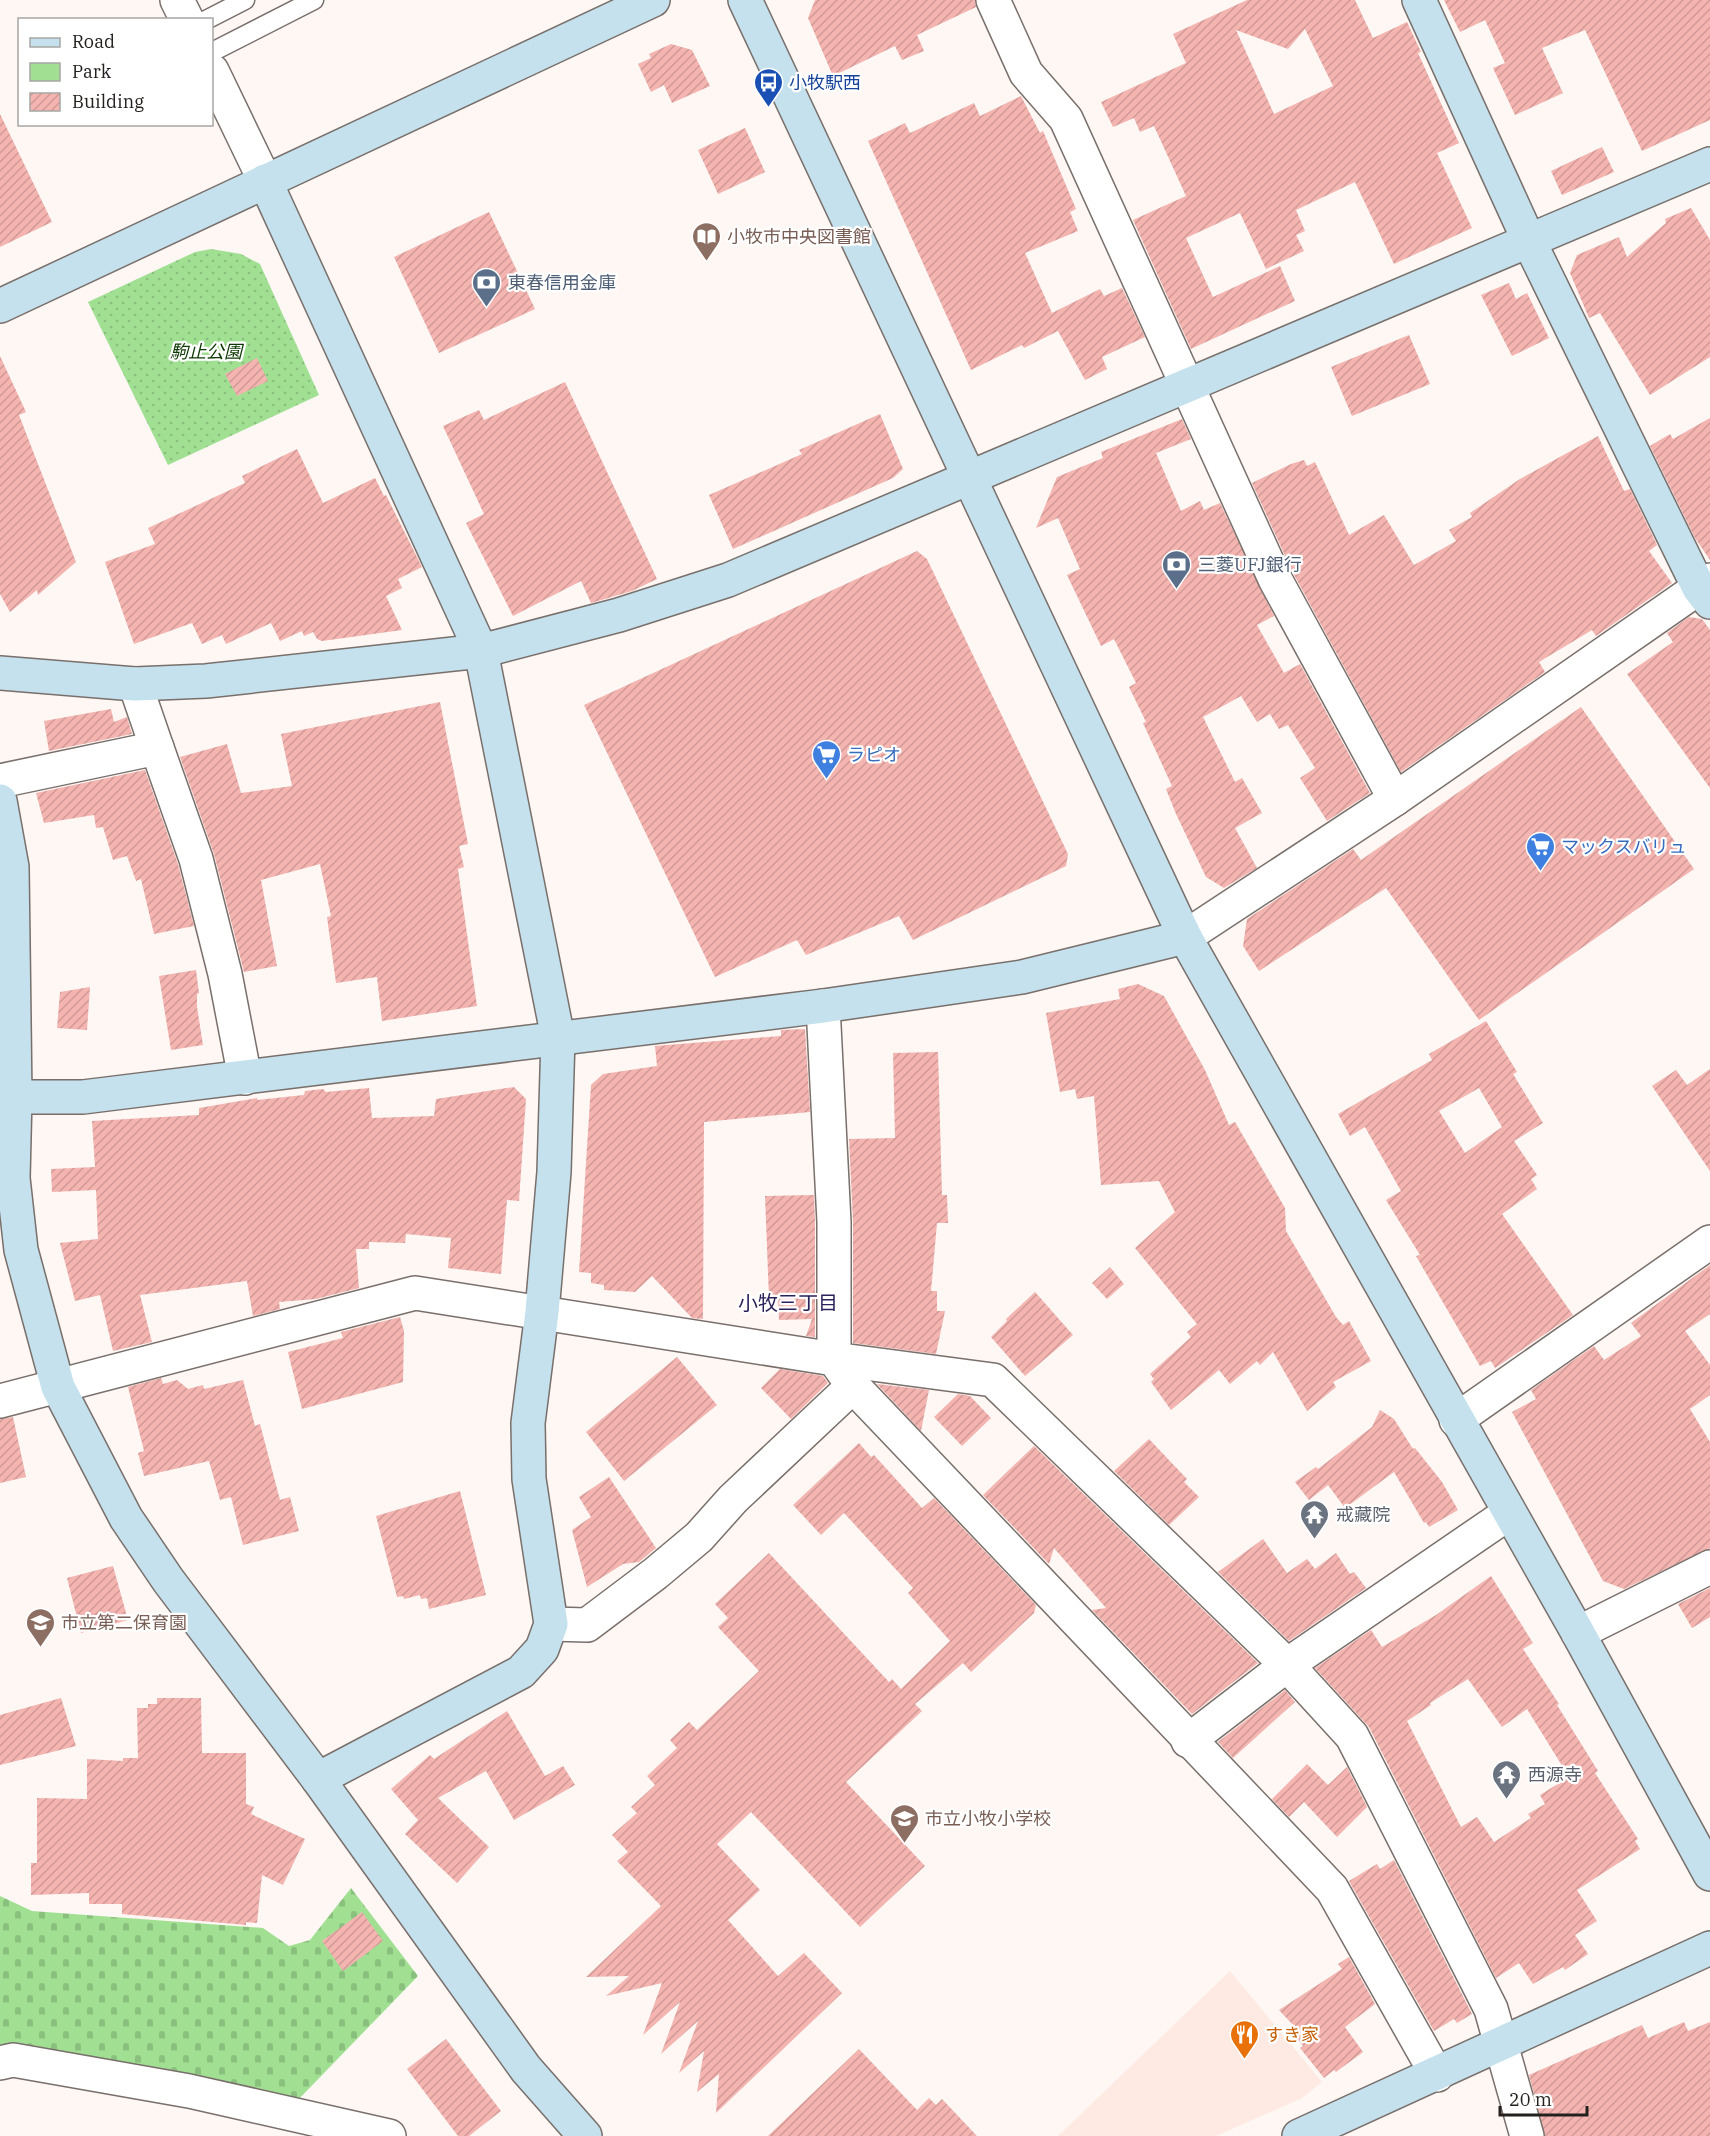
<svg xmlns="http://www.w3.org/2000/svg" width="1710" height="2136" font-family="'IBM Plex Serif','Noto Sans JP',serif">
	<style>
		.commercial { fill: #feeae2 }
		.green { fill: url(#green-dots) }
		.cemetery { fill: url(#cemetery-stones) }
		.building { fill: url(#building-hatch); fill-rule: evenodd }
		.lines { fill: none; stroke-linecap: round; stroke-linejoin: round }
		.lane-casing { stroke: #796f6b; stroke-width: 21 }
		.street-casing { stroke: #796f6b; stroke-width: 36 }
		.secondary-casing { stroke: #796f6b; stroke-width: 36 }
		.lane { stroke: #fff; stroke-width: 18 }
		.street { stroke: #fff; stroke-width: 33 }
		.secondary { stroke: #c4e1ed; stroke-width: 33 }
		.labels { text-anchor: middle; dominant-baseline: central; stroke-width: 4.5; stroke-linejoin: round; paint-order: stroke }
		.transit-label { font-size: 18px; fill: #164399; stroke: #fff; text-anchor: start }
		.education-label { font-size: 18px; fill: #785e54; stroke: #fff; text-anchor: start }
		.service-label { font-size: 18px; fill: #4e5e75; stroke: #fff; text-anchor: start }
		.park-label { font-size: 18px; font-style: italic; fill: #0c3801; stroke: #fff }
		.shop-label { font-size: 18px; fill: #366cbe; stroke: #fff; text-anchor: start }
		.worship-label { font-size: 18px; fill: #5b616d; stroke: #fff; text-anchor: start }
		.food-label { font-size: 18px; fill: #c56008; stroke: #fff; text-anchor: start }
		.neighbourhood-label { font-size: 20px; fill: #2b215b; stroke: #fff }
	</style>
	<defs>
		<pattern id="green-dots" width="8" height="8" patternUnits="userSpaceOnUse" patternTransform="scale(1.5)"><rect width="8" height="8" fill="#a1e093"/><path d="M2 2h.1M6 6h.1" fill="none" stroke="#8ac07e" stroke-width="1.8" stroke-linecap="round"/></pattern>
		<pattern id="cemetery-stones" width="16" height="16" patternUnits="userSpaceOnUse" patternTransform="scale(1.5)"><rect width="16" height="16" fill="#a1e093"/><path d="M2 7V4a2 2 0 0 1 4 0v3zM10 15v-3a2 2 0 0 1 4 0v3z" fill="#8ac07e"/></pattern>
		<pattern id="building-hatch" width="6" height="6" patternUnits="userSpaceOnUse" patternTransform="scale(1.5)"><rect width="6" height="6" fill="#f4b4b0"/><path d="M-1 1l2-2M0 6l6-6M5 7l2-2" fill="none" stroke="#d19a97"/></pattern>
	</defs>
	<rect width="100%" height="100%" fill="#fef7f4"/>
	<!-- commercial -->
	<path class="commercial" d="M1230 1971 1322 2082 1302 2098 1216 2136H1058Z"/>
	<!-- green -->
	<path class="green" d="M211 249 241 254 260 264 319 395 168 465 88 302 195 252Z"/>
	<!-- cemetery -->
	<path class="cemetery" d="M351 1888 418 1976 294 2104 0 2055V1896L32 1911 263 1928 289 1946 310 1940Z"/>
	<!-- building -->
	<g class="building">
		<path d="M815 0H975L976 7 917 35 924 51 902 60 895 46 833 76 808 18Z"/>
		<path d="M1247 0H1355L1373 38 1407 22 1421 52 1418 53 1459 143 1437 153 1472 228 1394 264 1355 182 1296 210 1305 231 1296 235 1304 251 1266 269 1240 213 1186 238 1213 297 1280 266 1295 301 1191 349 1133 220 1186 196 1154 126 1140 132 1134 118 1113 127 1101 102 1186 63 1173 34ZM1305 29 1333 86 1274 114 1236 30 1288 49Z"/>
		<path d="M1444 0H1710V120L1642 151 1585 30 1542 48 1563 93 1515 115 1493 68 1505 63 1485 20 1460 32Z"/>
		<path d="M671 44 692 50 710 86 672 103 664 85 651 92 638 64 651 58 649 54Z"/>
		<path d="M1021 96 1040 133 1043 131 1076 209 1070 212 1078 231 1025 253 1052 313 1100 289 1104 296 1122 288 1145 337 1102 357 1107 369 1085 380 1058 331 1024 348 1022 345 971 370 868 141 905 123 910 133 974 103 980 116Z"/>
		<path d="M0 114 52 222 0 247Z"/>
		<path d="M745 128 765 172 718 194 698 150Z"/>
		<path d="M1602 147 1614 172 1562 195 1551 171Z"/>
		<path d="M1691 208 1710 240V357L1650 395 1600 313 1589 318 1570 273 1577 255 1619 237 1627 257 1666 223 1665 219Z"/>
		<path d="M489 212 535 309 439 353 394 257Z"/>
		<path d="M1509 283 1516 299 1527 293 1549 338 1512 356 1481 295Z"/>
		<path d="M1409 335 1430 384 1352 416 1331 367Z"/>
		<path d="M0 356 26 412 19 415 76 562 38 595 37 590 10 612 0 594Z"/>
		<path d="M257 358 268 381 237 396 225 374Z"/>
		<path d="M565 382 657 579 632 591 591 603 581 581 513 616 466 523 484 514 443 426 479 410 484 420Z"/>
		<path d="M880 414 903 469 893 478 733 549 709 495 802 454 799 450Z"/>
		<path d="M1710 418V560L1695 538 1650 446 1670 434 1673 439Z"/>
		<path d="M1182 419 1191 439 1156 453 1181 511 1200 501 1204 510 1220 503 1274 616 1257 625 1284 673 1300 664 1370 793 1327 821 1300 778 1315 768 1288 725 1279 729 1270 714 1257 722 1241 696 1203 717 1235 782 1242 778 1262 813 1235 828 1257 868 1224 888 1206 877 1176 814 1166 789 1172 786 1143 723 1146 722 1129 687 1136 683 1114 639 1101 646 1067 575 1080 569 1058 518 1036 528 1057 477 1103 458 1101 452Z"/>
		<path d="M1598 436 1624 491 1630 489 1657 545 1649 551 1672 583 1596 636 1592 630 1539 662 1545 672 1401 772 1292 571 1252 483 1291 464 1304 460 1307 466 1315 462 1349 535 1384 515 1414 565 1456 541 1449 530 1472 517 1470 513 1520 479Z"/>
		<path d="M297 449 323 503 375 478 384 496 386 495 422 567 398 579 402 588 386 596 402 630 322 641 317 639 313 632 304 636 302 631 280 641 271 623 226 644 222 635 202 644 192 623 134 644 105 562 155 544 148 528 245 483 242 476Z"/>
		<path d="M917 551 927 559 1068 854 1066 866 913 940 899 916 806 955 797 940 715 977 584 705Z"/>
		<path d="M1689 617 1702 619 1710 630V788L1627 674 1673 642 1667 633Z"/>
		<path d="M440 702 468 844 459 846 464 867 458 869 477 1006 382 1021 377 977 336 983 327 917 331 916 320 864 261 880 277 966 244 972 214 854 180 757 227 744 241 793 292 786 281 734Z"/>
		<path d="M1581 707 1694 869 1479 1020 1386 888 1259 971 1243 946 1247 919 1353 849 1361 860Z"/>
		<path d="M111 709 114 722 127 717 132 734 49 751 44 721Z"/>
		<path d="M145 770 178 864 194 926 154 934 141 879 136 881 127 856 113 860 103 827 96 828 94 815 44 823 36 793Z"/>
		<path d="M196 970 199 993 197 994V1007L203 1045 171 1050 159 976Z"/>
		<path d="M1138 984 1164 996 1205 1070 1229 1125 1235 1122 1285 1208 1286 1231 1336 1317 1343 1325 1349 1321 1371 1361 1333 1382 1336 1387 1307 1411 1273 1352 1260 1365 1257 1361 1230 1384 1219 1370 1171 1410 1151 1382 1154 1379 1150 1374 1191 1337 1187 1332 1197 1324 1135 1248 1175 1212 1159 1181 1101 1185 1094 1096 1077 1099 1075 1089 1060 1092 1046 1013 1120 999 1118 989Z"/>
		<path d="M90 987 87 1030 57 1028 60 992Z"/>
		<path d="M1486 1021 1517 1072 1513 1074 1543 1123 1514 1141 1537 1175 1531 1179 1537 1189 1502 1214 1573 1315 1495 1368 1491 1361 1480 1366 1416 1256 1420 1255 1386 1200 1401 1191 1365 1127 1350 1136 1338 1114 1432 1060 1429 1054ZM1479 1088 1502 1127 1465 1153 1439 1111Z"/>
		<path d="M805 1029 810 1112 704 1122 703 1319 692 1318 652 1276 635 1292 604 1290V1285L591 1283V1273L579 1272 591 1085 603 1074 657 1066 655 1046 781 1036V1030Z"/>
		<path d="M938 1052 942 1195H947L948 1223H937L931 1291H937V1311H945L936 1354 853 1343V1221L849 1139 895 1138 893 1053Z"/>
		<path d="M1710 1069V1171L1652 1086 1676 1070 1687 1085Z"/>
		<path d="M514 1087 526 1099 519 1201 507 1200 501 1274 448 1268 451 1238 406 1234 405 1243 369 1242V1249H356L359 1288 316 1299 279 1302 280 1309 253 1316 247 1281 140 1295 152 1342 113 1351 100 1295 75 1301 60 1243 98 1239 96 1190 52 1192 51 1169 95 1167 92 1121 199 1115V1108L257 1098V1100L304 1095 305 1091 323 1089 326 1092 369 1088 372 1118 434 1116 436 1099Z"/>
		<path d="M814 1195 815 1222V1337L806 1336 812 1319 779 1320 778 1298H769L765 1196Z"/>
		<path d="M1710 1265V1314L1685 1331 1710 1365V1395L1690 1409 1710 1442V1548L1624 1589 1603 1581 1512 1412 1536 1399 1531 1390 1594 1346 1604 1360 1641 1336 1631 1323Z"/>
		<path d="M1110 1267 1124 1284 1107 1299 1092 1283Z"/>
		<path d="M1035 1292 1073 1335 1025 1376 991 1337 1007 1321 1006 1319Z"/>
		<path d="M400 1317 404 1331 403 1382 302 1409 288 1352 343 1338 341 1332Z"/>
		<path d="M677 1357 717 1405 624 1481 586 1432Z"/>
		<path d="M780 1369 823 1376 828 1383 791 1419 761 1388Z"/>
		<path d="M161 1378 163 1384 177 1380 188 1389 203 1385 204 1389 243 1380 255 1426 260 1424 280 1500 290 1497 299 1531 243 1545 231 1497 220 1500 209 1461 144 1476 138 1453 144 1451 128 1387Z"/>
		<path d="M877 1384 929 1390 921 1431Z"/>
		<path d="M958 1394 970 1396 991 1418 962 1446 934 1417Z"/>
		<path d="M1380 1410 1394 1419 1413 1449 1415 1448 1442 1482 1458 1510 1429 1527 1426 1522 1424 1523 1394 1472 1345 1508 1328 1485 1309 1500 1295 1482 1316 1467 1318 1469 1372 1427Z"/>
		<path d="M13 1417 26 1477 0 1483V1419Z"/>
		<path d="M1149 1439 1187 1479 1184 1482 1199 1497 1169 1525 1114 1471Z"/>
		<path d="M859 1443 871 1457 874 1455 922 1508 934 1498 1036 1605 1034 1613 971 1672 963 1663 915 1704 922 1711 846 1782 925 1866 860 1927 751 1812 717 1844 760 1890 728 1920 778 1976 804 1953 842 1993 716 2113 719 2074 697 2092 704 2051 679 2073 698 2021 661 2054 680 2002 643 2035 662 1983 606 1996 629 1976 586 1977 661 1906 617 1861 628 1852 612 1835 637 1813 631 1807 655 1785 647 1776 677 1748 670 1740 689 1722 697 1730 759 1671 718 1627 728 1618 715 1604 769 1553 889 1682 892 1679 901 1689 950 1641 908 1593 913 1588 844 1513 821 1535 793 1505Z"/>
		<path d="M1034 1446 1258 1663 1192 1714 1092 1610 1106 1608 1054 1548 1049 1564 983 1495Z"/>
		<path d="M609 1477 656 1548 639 1562 623 1564 587 1587 572 1530 591 1517 579 1497Z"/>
		<path d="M460 1491 486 1595 429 1609 427 1598 421 1599 420 1595 404 1599 403 1596 397 1597 376 1516Z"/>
		<path d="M1263 1539 1287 1573 1307 1559 1315 1569 1336 1553 1350 1574 1354 1572 1366 1588 1289 1641 1218 1572Z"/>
		<path d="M113 1566 128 1620 81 1633 67 1578Z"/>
		<path d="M1491 1576 1533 1643 1523 1649 1559 1704 1557 1705 1598 1771 1595 1773 1638 1839 1635 1841 1640 1849 1577 1890 1597 1921 1575 1935 1588 1954 1565 1970 1563 1967 1533 1984 1519 1963 1496 1978 1369 1727 1315 1668 1371 1630 1382 1647 1436 1615ZM1468 1679 1502 1727 1527 1709 1569 1777 1540 1795 1545 1804 1528 1814 1531 1818 1494 1842 1477 1817 1461 1827 1407 1721 1431 1705 1430 1703Z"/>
		<path d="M1710 1588V1617L1692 1628 1678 1604Z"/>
		<path d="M1285 1690 1295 1702 1233 1758 1218 1742Z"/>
		<path d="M61 1698 76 1746 0 1765V1715Z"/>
		<path d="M157 1698H201L202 1753H246V1804L254 1807 251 1814 305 1839 283 1885 262 1875 257 1923 246 1922V1925L122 1914V1904H89V1893L31 1895V1863H37V1798L87 1799V1759L123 1761V1758H138L137 1708H148V1704H157Z"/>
		<path d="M507 1711 545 1776 563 1766 575 1785 514 1820 486 1771 438 1798 489 1847 457 1883 405 1834 418 1820 391 1789 430 1755 434 1759Z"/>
		<path d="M1307 1764 1328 1785 1347 1767 1367 1807 1337 1837 1304 1802 1289 1817 1272 1799Z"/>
		<path d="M1394 1860 1472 2014 1457 2023 1454 2019 1434 2031 1349 1881 1377 1864 1380 1869Z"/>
		<path d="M362 1912 383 1941 343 1971 322 1941Z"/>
		<path d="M1349 1957 1375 2004 1345 2027 1363 2052 1336 2072 1334 2070 1324 2078 1300 2048 1303 2046 1290 2028 1293 2025 1279 2010 1342 1969 1338 1964Z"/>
		<path d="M1684 2022 1688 2031 1710 2022V2136H1545L1529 2075 1642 2025 1648 2038Z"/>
		<path d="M446 2039 501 2111 469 2136H458L407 2069Z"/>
		<path d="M859 2049 917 2110 929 2098 936 2105 942 2099 977 2136H768Z"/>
	</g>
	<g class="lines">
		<defs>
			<g id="lane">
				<path d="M206 20 245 0"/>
				<path d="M212 52 314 0"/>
			</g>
			<g id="street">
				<path d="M177 0 187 20"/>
				<path d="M993 0 1026 73 1066 119 1275 579 1395 799"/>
				<path d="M212 71 265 181"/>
				<path d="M135 684 157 748"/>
				<path d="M0 781 157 748 196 859 225 974 245 1078"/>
				<path d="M1185 937 1395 799 1710 580"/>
				<path d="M823 1006 834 1222V1359L993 1380 1287 1665 1352 1736 1491 2009 1527 2136"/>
				<path d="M0 1401 415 1293 834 1359 853 1386 1332 1889 1437 2075"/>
				<path d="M1456 1420 1710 1242"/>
				<path d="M551 1624 587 1625 656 1573 699 1537 733 1499 853 1386"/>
				<path d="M1578 1633 1710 1567"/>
				<path d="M1188 1741 1287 1665 1509 1513"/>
				<path d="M0 2063 13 2060 189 2091 389 2136"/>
			</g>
			<g id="secondary">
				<path d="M745 0 1185 937 1578 1633 1710 1874"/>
				<path d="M1419 0 1529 241 1699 588 1710 602"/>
				<path d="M265 181 481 651 558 1038 554 1172 542 1312 528 1423 529 1479 551 1624 542 1649 521 1672 318 1779"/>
				<path d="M0 306 653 0"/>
				<path d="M0 673 135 684 206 681 481 651 619 615 728 580 1710 164"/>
				<path d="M0 801 12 867 15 1097 13 1178 21 1250 58 1387 126 1518 168 1580 318 1779 526 2069 585 2136"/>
				<path d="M15 1097H83L823 1006 1022 977 1185 937"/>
				<path d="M1299 2136 1710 1948"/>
			</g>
		</defs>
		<!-- lane casing -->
		<use href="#lane" class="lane-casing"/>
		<!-- street casing -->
		<use href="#street" class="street-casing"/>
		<!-- secondary casing -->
		<use href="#secondary" class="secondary-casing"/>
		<!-- lane -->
		<use href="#lane" class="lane"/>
		<!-- street -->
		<use href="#street" class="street"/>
		<!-- secondary -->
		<use href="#secondary" class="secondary"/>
	</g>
	<!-- icons -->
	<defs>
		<symbol id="bus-pin" viewBox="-11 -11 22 30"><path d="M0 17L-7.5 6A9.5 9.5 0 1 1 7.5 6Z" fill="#1a4fb4" stroke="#fff"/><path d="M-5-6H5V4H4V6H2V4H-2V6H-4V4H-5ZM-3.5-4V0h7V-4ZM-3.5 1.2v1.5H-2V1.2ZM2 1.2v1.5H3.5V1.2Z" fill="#fff"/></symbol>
		<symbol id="library-pin" viewBox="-11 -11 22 30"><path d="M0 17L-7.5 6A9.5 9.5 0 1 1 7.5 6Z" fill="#8d6e63" stroke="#fff"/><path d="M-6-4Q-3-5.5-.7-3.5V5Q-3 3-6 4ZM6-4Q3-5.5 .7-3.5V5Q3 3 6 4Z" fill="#fff"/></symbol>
		<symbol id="bank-pin" viewBox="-11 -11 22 30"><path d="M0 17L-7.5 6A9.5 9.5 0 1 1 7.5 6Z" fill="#5c6f8a" stroke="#fff"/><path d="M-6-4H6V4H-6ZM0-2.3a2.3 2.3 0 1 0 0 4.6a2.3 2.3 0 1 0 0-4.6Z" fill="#fff"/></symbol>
		<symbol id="supermarket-pin" viewBox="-11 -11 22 30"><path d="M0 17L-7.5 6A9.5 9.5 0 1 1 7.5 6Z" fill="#3f7fe0" stroke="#fff"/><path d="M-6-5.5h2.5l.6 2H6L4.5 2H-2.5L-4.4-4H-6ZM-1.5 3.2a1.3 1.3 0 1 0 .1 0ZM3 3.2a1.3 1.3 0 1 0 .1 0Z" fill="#fff"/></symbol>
		<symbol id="temple-pin" viewBox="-11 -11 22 30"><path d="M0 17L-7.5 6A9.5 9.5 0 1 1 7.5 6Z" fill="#6b7280" stroke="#fff"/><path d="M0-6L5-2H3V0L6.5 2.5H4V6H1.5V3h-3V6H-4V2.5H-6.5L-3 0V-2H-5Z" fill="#fff"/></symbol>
		<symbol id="school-pin" viewBox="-11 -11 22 30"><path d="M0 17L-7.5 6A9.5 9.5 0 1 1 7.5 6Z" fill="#8d6e63" stroke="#fff"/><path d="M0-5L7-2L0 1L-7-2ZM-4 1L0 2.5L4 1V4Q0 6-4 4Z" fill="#fff"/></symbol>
		<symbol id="restaurant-pin" viewBox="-11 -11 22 30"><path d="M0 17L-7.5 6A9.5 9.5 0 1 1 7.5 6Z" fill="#e8710a" stroke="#fff"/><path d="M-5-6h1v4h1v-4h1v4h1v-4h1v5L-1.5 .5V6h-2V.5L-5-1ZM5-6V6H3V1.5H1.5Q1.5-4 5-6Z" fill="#fff"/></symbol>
	</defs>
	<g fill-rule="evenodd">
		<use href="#bus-pin" x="752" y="66" width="33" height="45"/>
		<use href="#library-pin" x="690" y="220" width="33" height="45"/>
		<use href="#bank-pin" x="470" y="266" width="33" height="45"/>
		<use href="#bank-pin" x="1160" y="548" width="33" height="45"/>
		<use href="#supermarket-pin" x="810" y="738" width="33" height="45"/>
		<use href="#supermarket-pin" x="1524" y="830" width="33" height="45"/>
		<use href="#temple-pin" x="1298" y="1498" width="33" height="45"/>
		<use href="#school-pin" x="24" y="1606" width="33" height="45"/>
		<use href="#temple-pin" x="1490" y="1758" width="33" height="45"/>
		<use href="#school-pin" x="888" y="1802" width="33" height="45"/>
		<use href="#restaurant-pin" x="1228" y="2018" width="33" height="45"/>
	</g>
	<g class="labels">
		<!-- transit labels -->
		<g class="transit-label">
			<text x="789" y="82">小牧駅西</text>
		</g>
		<!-- education labels -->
		<g class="education-label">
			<text x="727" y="236">小牧市中央図書館</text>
			<text x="61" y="1622">市立第二保育園</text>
			<text x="925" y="1818">市立小牧小学校</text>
		</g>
		<!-- service labels -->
		<g class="service-label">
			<text x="508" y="282">東春信用金庫</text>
			<text x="1198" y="564">三菱UFJ銀行</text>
		</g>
		<!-- park labels -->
		<g class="park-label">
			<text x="206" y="351">駒止公園</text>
		</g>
		<!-- shop labels -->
		<g class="shop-label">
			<text x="847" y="754">ラピオ</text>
			<text x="1561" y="846">マックスバリュ</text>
		</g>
		<!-- worship labels -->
		<g class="worship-label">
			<text x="1336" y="1514">戒藏院</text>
			<text x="1528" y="1774">西源寺</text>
		</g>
		<!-- food labels -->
		<g class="food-label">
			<text x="1265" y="2034">すき家</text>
		</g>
		<!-- neighbourhood labels -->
		<g class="neighbourhood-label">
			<text x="788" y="1302">小牧三丁目</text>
		</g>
	</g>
	<!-- legend -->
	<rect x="18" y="18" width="195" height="108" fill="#ffffff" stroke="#a7a6a5" stroke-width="1.5"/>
	<rect x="30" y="38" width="30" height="9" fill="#c4e1ed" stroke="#a7a6a5" stroke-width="1.5"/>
	<text x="72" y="48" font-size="18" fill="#24201e">Road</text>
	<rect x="30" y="63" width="30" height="18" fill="#a1e093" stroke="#a7a6a5" stroke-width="1.5"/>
	<text x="72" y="78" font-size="18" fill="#24201e">Park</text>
	<rect x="30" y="93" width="30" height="18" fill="url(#building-hatch)" stroke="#a7a6a5" stroke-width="1.5"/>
	<text x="72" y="108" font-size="18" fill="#24201e">Building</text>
	<!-- scale -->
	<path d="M1500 2106v9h87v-9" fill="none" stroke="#24201e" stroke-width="3"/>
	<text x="1509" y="2106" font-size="18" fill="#24201e" stroke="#ffffff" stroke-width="4.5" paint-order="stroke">20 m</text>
</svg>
